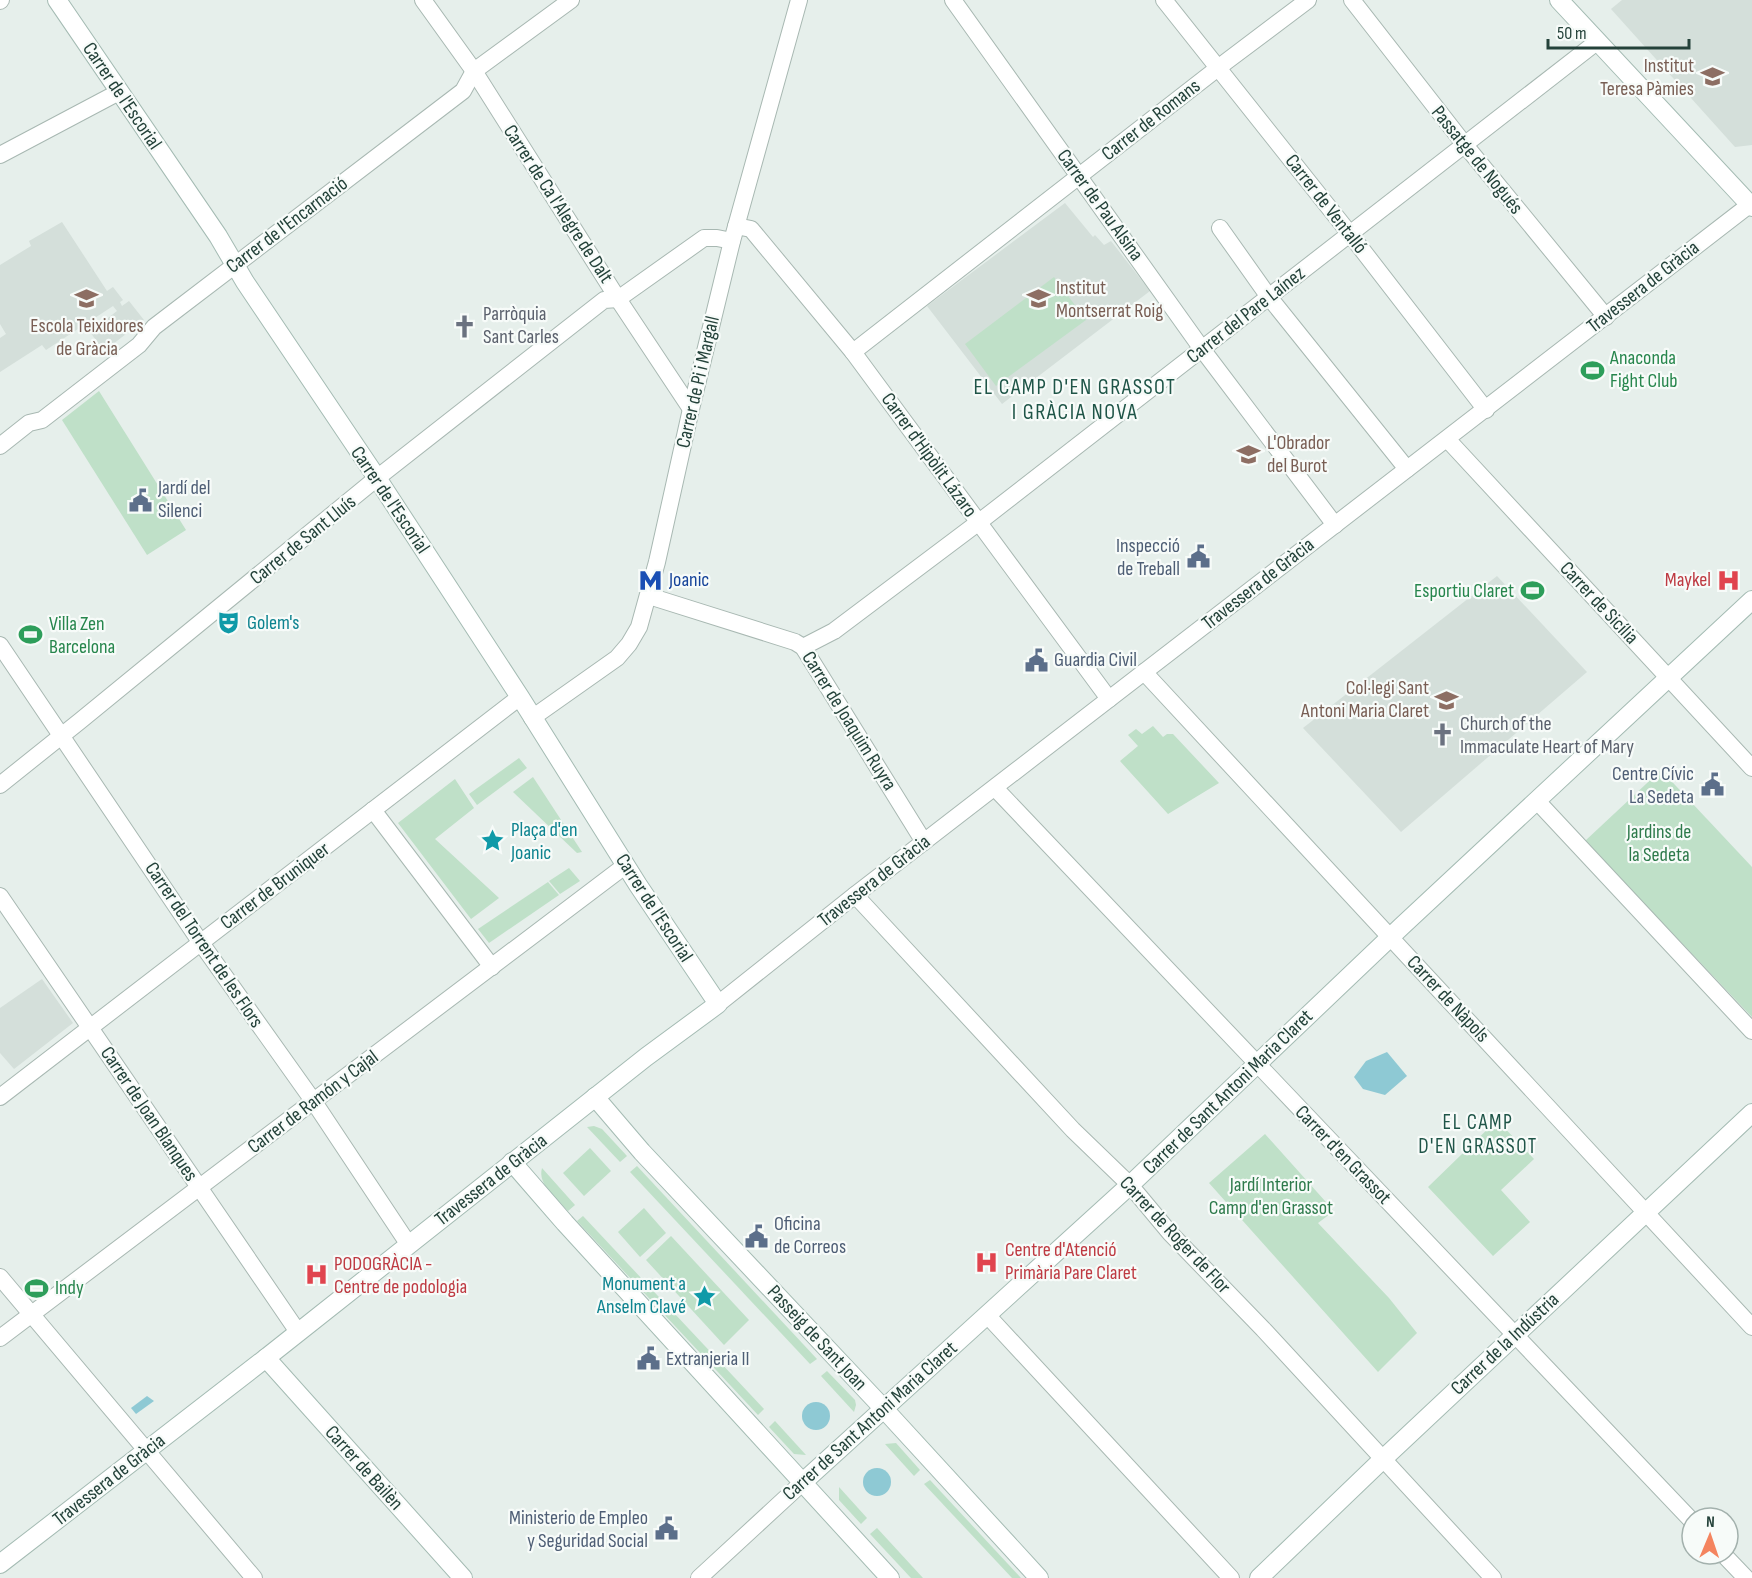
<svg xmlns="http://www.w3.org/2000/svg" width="1752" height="1578" font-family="'Sofia Sans Condensed',sans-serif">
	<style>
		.built { fill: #d4dfda }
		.green { fill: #bfe0c8 }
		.water { fill: #8ec9d4 }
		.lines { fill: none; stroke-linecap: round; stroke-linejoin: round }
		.street-casing { stroke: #a8b8b2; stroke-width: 18 }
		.secondary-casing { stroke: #a4bbb3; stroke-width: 20 }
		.street { stroke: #fff; stroke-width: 16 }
		.secondary { stroke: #fff; stroke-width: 18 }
		.labels { text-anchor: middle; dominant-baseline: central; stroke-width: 4.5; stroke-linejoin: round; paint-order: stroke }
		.education-label { font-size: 20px; fill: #785e54; stroke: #f7fbf9; text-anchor: end }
		.street-label { font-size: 20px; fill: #24423a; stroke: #f7fbf9 }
		.worship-label { font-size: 20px; fill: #5b616d; stroke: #f7fbf9; text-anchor: start }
		.leisure-label { font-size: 20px; fill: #27864d; stroke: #f7fbf9; text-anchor: start }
		.service-label { font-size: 20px; fill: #4e5e75; stroke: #f7fbf9; text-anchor: start }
		.transit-label { font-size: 20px; fill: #164399; stroke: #f7fbf9; text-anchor: start }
		.health-label { font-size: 20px; fill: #be3a42; stroke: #f7fbf9; text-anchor: start }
		.culture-label { font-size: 20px; fill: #0d838f; stroke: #f7fbf9; text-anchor: start }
		.park-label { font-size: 20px; fill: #2d7a4b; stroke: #f7fbf9 }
		.neighbourhood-label { font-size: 21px; letter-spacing: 1.5px; fill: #1f5548; stroke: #f7fbf9 }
		.quarter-label { font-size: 22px; letter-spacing: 1.5px; fill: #1f5548; stroke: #f7fbf9 }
	</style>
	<rect width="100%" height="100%" fill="#e6efeb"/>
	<!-- built -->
	<g class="built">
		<path d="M1622 0H1752V145L1735 147 1611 9Z"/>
		<path d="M1065 203 1093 237 1095 235 1104 245 1111 241 1150 291 1002 404 927 306Z"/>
		<path d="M62 222 107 291 113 287 123 300 120 302 122 306 129 301 144 320 104 351 90 332 117 311 113 306 46 350 42 345 0 372V338L6 334 0 324V265L31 246 29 241Z"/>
		<path d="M1497 576 1587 672 1401 832 1303 728Z"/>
		<path d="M42 979 73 1023 14 1069 0 1053V1008Z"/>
	</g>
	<!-- green -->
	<g class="green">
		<path d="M1054 277 1086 320 996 386 965 344Z"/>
		<path d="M99 391 186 530 147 555 62 420Z"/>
		<path d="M1153 726 1163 737 1167 734H1173L1219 783 1168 814 1120 761 1138 746 1128 735 1136 729 1142 734Z"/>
		<path d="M519 758 527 768 477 805 469 794Z"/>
		<path d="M1661 770 1752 867V1017L1585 841Z"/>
		<path d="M533 777 582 852 577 853 513 792Z"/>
		<path d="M455 779 474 808 435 839 499 898 471 919 398 823Z"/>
		<path d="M569 868 580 881 560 894 549 881Z"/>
		<path d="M548 882 559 895 489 943 478 929Z"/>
		<path d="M1497 1120 1534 1159 1501 1190 1530 1222 1493 1256 1428 1187Z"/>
		<path d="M594 1126 602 1129 627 1156 620 1162 587 1127Z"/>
		<path d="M1265 1134 1334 1211 1318 1223 1389 1298 1417 1333 1378 1372 1209 1183Z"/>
		<path d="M590 1148 611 1171 584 1196 563 1173Z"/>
		<path d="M637 1166 817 1359 810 1364 630 1172Z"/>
		<path d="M542 1168 575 1205 568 1211C558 1199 537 1185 542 1168Z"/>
		<path d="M644 1208 666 1233 640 1257 618 1232Z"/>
		<path d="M583 1216 764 1409 758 1415 577 1221Z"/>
		<path d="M671 1236 749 1320 724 1345 646 1260Z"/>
		<path d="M827 1371 855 1400 856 1405 854 1412 821 1376Z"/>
		<path d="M775 1421 806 1455 794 1454 769 1427Z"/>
		<path d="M896 1443 920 1470 914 1476 885 1444Z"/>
		<path d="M930 1480 1021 1578H1012L924 1484Z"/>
		<path d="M839 1487 867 1518 861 1524 839 1500Z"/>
		<path d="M877 1528 923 1578H911L870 1534Z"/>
	</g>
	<!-- water -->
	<g class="water">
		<path d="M1387 1052 1407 1076 1385 1095 1363 1089 1354 1077 1366 1061Z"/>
		<path d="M147 1396 154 1401 136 1414 131 1408Z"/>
		<circle cx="816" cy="1416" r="14"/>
		<circle cx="877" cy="1482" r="14"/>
	</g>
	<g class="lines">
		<defs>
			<g id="street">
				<path d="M423 0 474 71 618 299 691 409"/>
				<path d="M953 0 1202 349 1335 525"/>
				<path d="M1164 0 1350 234 1486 410"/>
				<path d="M1352 0 1465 145 1606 317"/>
				<path d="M0 1 1 0"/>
				<path d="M0 155 119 92"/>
				<path d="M736 226 751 229 853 352 1109 699"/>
				<path d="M1220 228 1269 297 1407 469"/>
				<path d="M853 352 1227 61 1308 0"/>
				<path d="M1447 439 1752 768"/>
				<path d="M0 446 29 423 42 420 139 345 154 327 463 91 474 71 571 0"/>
				<path d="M649 596 795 642 803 647 924 842"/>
				<path d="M0 645 201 943 314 1102 409 1245"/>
				<path d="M803 647 834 631 983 519 1598 41"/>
				<path d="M1144 672 1752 1327"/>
				<path d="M532 718 617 658 629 644 639 627 657 562 691 409 732 241 799 0"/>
				<path d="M0 785 80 721 377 478 604 300 618 299 704 238H717L732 241"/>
				<path d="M995 788 1692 1521"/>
				<path d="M1537 801 1752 1031"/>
				<path d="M373 810 492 967"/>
				<path d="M855 895 1073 1130 1130 1185 1170 1233 1263 1329 1493 1578"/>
				<path d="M0 896 298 1332"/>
				<path d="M718 1004 855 895 1752 203"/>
				<path d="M0 1097 520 697"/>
				<path d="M0 1277 254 1578"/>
				<path d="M987 1315 1231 1578"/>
				<path d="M0 1338 626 865"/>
				<path d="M1723 1554 1746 1578"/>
				<path d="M699 1578 802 1483"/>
			</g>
			<g id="secondary">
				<path d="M1559 0 1752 207"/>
				<path d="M595 1097 642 1152 884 1409 1039 1578"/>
				<path d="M512 1162 565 1223 890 1578"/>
				<path d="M266 1358 463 1578"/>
				<path d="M802 1483 1130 1185 1402 926 1752 600"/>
				<path d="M0 1564 266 1358 646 1057 718 1004 638 885 520 697 377 478 245 282 218 236 57 0"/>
				<path d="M1259 1578 1383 1459 1752 1113"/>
			</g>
		</defs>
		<!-- street casing -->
		<use href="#street" class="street-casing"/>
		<!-- secondary casing -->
		<use href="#secondary" class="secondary-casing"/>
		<!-- street -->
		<use href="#street" class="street"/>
		<!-- secondary -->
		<use href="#secondary" class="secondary"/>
	</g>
	<!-- icons -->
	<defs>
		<symbol id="school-bare" viewBox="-9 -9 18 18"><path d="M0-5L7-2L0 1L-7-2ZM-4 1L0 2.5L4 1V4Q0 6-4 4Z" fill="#8d6e63" stroke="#f7fbf9" stroke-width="2.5" paint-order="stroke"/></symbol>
		<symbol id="church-bare" viewBox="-9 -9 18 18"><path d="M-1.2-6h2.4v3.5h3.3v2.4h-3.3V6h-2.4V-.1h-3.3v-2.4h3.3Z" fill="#6b7280" stroke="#f7fbf9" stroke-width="2.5" paint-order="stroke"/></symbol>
		<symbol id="stadium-bare" viewBox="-9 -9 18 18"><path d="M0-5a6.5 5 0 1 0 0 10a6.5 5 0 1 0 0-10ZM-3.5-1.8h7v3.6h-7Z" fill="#2e9e5b" stroke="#f7fbf9" stroke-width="2.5" paint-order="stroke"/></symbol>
		<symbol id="civic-bare" viewBox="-9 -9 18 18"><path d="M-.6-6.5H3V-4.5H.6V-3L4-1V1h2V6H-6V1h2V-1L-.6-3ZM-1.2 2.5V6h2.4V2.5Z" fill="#5c6f8a" stroke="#f7fbf9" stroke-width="2.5" paint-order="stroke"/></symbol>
		<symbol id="metro-bare" viewBox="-9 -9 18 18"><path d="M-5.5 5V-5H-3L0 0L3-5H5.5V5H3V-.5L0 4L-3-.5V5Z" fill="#1a4fb4" stroke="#f7fbf9" stroke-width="2.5" paint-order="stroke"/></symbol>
		<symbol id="hospital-bare" viewBox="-9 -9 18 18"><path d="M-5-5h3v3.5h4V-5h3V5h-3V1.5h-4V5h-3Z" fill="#e0444e" stroke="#f7fbf9" stroke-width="2.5" paint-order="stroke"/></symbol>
		<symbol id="theatre-bare" viewBox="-9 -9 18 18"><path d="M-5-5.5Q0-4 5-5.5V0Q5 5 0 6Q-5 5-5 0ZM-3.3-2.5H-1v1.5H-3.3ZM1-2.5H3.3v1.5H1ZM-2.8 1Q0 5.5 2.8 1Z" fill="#0f9aa8" stroke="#f7fbf9" stroke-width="2.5" paint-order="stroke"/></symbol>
		<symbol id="sight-bare" viewBox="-9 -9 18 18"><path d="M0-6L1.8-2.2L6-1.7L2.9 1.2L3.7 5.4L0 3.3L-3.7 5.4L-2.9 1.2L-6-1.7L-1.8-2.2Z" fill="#0f9aa8" stroke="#f7fbf9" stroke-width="2.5" paint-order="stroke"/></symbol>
	</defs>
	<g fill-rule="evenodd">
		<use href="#school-bare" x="1696" y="60" width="33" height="33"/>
		<use href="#school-bare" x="70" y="282" width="33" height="33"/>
		<use href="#school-bare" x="1022" y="282" width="33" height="33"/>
		<use href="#church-bare" x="448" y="310" width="33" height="33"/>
		<use href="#stadium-bare" x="1576" y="354" width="33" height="33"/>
		<use href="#school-bare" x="1232" y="438" width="33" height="33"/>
		<use href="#civic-bare" x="124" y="484" width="33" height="33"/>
		<use href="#civic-bare" x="1182" y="540" width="33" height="33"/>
		<use href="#metro-bare" x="634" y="564" width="33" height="33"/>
		<use href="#hospital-bare" x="1712" y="564" width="33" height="33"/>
		<use href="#stadium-bare" x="1516" y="574" width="33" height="33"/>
		<use href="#theatre-bare" x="212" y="606" width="33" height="33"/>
		<use href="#stadium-bare" x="14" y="618" width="33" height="33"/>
		<use href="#civic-bare" x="1020" y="644" width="33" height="33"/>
		<use href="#school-bare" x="1430" y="684" width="33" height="33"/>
		<use href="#church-bare" x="1426" y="718" width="33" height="33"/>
		<use href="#civic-bare" x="1696" y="768" width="33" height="33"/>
		<use href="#sight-bare" x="476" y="824" width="33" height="33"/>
		<use href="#civic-bare" x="740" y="1220" width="33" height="33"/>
		<use href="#hospital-bare" x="970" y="1246" width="33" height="33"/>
		<use href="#hospital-bare" x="300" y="1258" width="33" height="33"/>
		<use href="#stadium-bare" x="20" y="1272" width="33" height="33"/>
		<use href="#sight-bare" x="688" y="1280" width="33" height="33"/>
		<use href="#civic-bare" x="632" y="1342" width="33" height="33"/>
		<use href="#civic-bare" x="650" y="1512" width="33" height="33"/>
	</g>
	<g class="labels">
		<!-- education labels -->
		<g class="education-label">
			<text x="1694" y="66">Institut<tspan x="1694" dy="23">Teresa Pàmies</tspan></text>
			<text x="1056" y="288" text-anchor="start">Institut<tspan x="1056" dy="23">Montserrat Roig</tspan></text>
			<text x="87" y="326" text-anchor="middle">Escola Teixidores<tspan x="87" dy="23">de Gràcia</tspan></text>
			<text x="1267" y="443" text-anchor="start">L'Obrador<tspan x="1267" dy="23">del Burot</tspan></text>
			<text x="1429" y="688">Col·legi Sant<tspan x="1429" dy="23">Antoni Maria Claret</tspan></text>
		</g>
		<!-- street labels -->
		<g class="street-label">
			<text transform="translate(122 96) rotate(56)">Carrer de l'Escorial</text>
			<text transform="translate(1151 120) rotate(-38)">Carrer de Romans</text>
			<text transform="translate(1477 160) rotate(51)">Passatge de Nogués</text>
			<text transform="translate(558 204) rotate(57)">Carrer de Ca l'Alegre de Dalt</text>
			<text transform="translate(1326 204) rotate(52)">Carrer de Ventalló</text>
			<text transform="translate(1100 205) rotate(54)">Carrer de Pau Alsina</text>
			<text transform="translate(287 225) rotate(-37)">Carrer de l'Encarnació</text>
			<text transform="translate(1643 287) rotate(-38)">Travessera de Gràcia</text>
			<text transform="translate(1246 315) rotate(-38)">Carrer del Pare Laínez</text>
			<text transform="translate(698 382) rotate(-77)">Carrer de Pi i Margall</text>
			<text transform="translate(929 455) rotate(54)">Carrer d'Hipòlit Lázaro</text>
			<text transform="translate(390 500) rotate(56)">Carrer de l'Escorial</text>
			<text transform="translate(303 540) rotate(-39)">Carrer de Sant Lluís</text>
			<text transform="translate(1258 584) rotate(-38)">Travessera de Gràcia</text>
			<text transform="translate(1599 603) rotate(47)">Carrer de Sicília</text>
			<text transform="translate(849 721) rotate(58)">Carrer de Joaquim Ruyra</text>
			<text transform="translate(874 881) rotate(-38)">Travessera de Gràcia</text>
			<text transform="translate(275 886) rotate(-37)">Carrer de Bruniquer</text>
			<text transform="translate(654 908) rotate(57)">Carrer de l'Escorial</text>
			<text transform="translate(204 945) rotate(56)">Carrer del Torrent de les Flors</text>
			<text transform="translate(1448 999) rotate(47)">Carrer de Nàpols</text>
			<text transform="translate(1228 1092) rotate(-44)">Carrer de Sant Antoni Maria Claret</text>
			<text transform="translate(313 1102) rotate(-37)">Carrer de Ramón y Cajal</text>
			<text transform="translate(149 1114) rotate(56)">Carrer de Joan Blanques</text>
			<text transform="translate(1343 1155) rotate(46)">Carrer d'en Grassot</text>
			<text transform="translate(491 1180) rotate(-38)">Travessera de Gràcia</text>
			<text transform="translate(1175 1235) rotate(47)">Carrer de Roger de Flor</text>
			<text transform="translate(817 1338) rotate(47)">Passeig de Sant Joan</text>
			<text transform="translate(1505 1344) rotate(-43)">Carrer de la Indústria</text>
			<text transform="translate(870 1421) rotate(-42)">Carrer de Sant Antoni Maria Claret</text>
			<text transform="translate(364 1468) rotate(48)">Carrer de Bailèn</text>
			<text transform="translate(109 1480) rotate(-38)">Travessera de Gràcia</text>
		</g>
		<!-- worship labels -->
		<g class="worship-label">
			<text x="483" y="314">Parròquia<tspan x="483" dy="23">Sant Carles</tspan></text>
			<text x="1460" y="724">Church of the<tspan x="1460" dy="23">Immaculate Heart of Mary</tspan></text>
		</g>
		<!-- leisure labels -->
		<g class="leisure-label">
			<text x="1610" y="358">Anaconda<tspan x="1610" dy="23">Fight Club</tspan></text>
			<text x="1514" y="591" text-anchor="end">Esportiu Claret</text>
			<text x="49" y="624">Villa Zen<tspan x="49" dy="23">Barcelona</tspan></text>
			<text x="55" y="1288">Indy</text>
		</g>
		<!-- service labels -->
		<g class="service-label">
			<text x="158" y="488">Jardí del<tspan x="158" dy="23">Silenci</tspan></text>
			<text x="1180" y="546" text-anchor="end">Inspecció<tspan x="1180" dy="23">de Treball</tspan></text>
			<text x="1054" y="660">Guardia Civil</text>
			<text x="1694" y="774" text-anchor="end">Centre Cívic<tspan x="1694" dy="23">La Sedeta</tspan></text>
			<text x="774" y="1224">Oficina<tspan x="774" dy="23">de Correos</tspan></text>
			<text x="666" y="1359">Extranjeria II</text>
			<text x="648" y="1518" text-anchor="end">Ministerio de Empleo<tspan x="648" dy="23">y Seguridad Social</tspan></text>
		</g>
		<!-- transit labels -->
		<g class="transit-label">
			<text x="669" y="580">Joanic</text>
		</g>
		<!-- health labels -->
		<g class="health-label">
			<text x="1711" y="580" text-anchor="end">Maykel</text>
			<text x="1005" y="1250">Centre d'Atenció<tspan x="1005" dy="23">Primària Pare Claret</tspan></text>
			<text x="334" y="1264">PODOGRÀCIA -<tspan x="334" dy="23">Centre de podologia</tspan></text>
		</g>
		<!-- culture labels -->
		<g class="culture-label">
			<text x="247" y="623">Golem's</text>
			<text x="511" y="830">Plaça d'en<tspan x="511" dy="23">Joanic</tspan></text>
			<text x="686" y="1284" text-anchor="end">Monument a<tspan x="686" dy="23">Anselm Clavé</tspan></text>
		</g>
		<!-- park labels -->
		<g class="park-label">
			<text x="1659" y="832">Jardins de<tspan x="1659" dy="23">la Sedeta</tspan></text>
			<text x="1271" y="1185">Jardí Interior<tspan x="1271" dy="23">Camp d'en Grassot</tspan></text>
		</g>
		<!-- neighbourhood labels -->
		<g class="neighbourhood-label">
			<text x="1478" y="1122">EL CAMP<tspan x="1478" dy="24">D'EN GRASSOT</tspan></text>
		</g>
		<!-- quarter labels -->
		<g class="quarter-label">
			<text x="1075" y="387">EL CAMP D'EN GRASSOT<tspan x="1075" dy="25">I GRÀCIA NOVA</tspan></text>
		</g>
	</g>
	<!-- north arrow -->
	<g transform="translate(1710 1536) rotate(2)"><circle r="28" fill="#f7fbf9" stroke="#a3b1ad" stroke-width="1.5"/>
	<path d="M0-4.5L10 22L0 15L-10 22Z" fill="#f4845f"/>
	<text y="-9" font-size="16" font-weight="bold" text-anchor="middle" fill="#24423a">N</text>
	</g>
	<!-- scale -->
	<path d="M1548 39v9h141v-9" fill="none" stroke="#24423a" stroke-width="3"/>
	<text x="1557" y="39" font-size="18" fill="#24423a" stroke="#f7fbf9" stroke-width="4.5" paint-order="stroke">50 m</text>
</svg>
